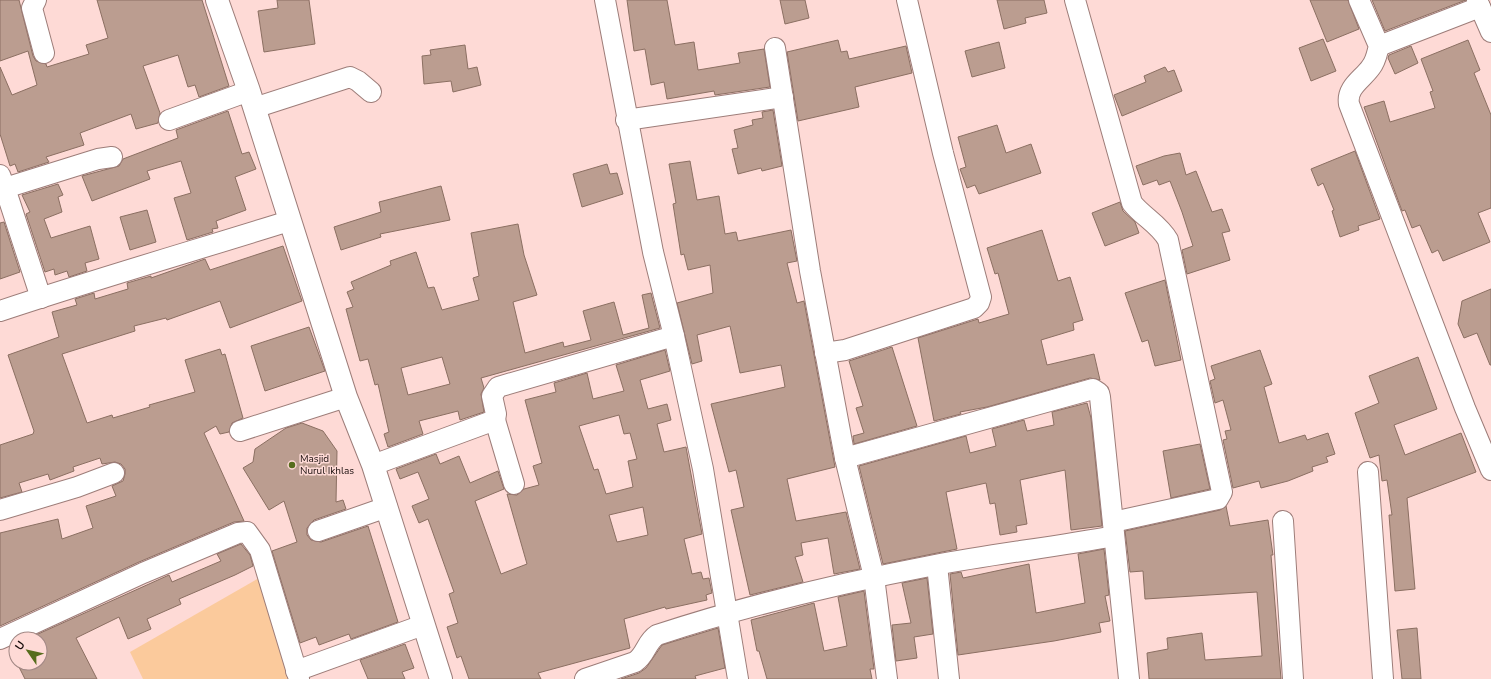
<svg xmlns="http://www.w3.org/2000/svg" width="1491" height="679" font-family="'Nunito Sans',sans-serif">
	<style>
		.green { fill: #fbca9c }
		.building { fill: #bb9d90; stroke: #8b6f62; fill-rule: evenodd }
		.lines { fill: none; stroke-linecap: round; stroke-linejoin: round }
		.minor-casing { stroke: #9d7d79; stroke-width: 22 }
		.highway-casing { stroke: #9d7d79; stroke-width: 24 }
		.minor { stroke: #fff; stroke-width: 20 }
		.highway { stroke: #fff; stroke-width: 22 }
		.poi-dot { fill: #576d1d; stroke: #fedad6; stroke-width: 1.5 }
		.labels { text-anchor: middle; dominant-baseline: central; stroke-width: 3; stroke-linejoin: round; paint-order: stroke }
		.poi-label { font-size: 10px; fill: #170c0b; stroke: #fedad6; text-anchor: start }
	</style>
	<rect width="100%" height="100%" fill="#fedad6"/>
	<!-- green -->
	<path class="green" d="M259 578 288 679H143L130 652Z"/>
	<!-- building -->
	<g class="building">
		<path d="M0 0H19L33 56 36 61 46 64 47 67 89 54 86 45 108 38 97 0H202L229 86 199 97 195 85 188 87 178 55 143 66 160 113 158 123 136 129 131 114 80 133 84 145 46 157 49 162 18 172 15 164 10 166 0 134V67L12 95 37 85 28 51 0 61Z"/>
		<path d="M277 0H309L315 44 264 52 258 11 278 8Z"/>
		<path d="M627 0H667L675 45 694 42 698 70 740 63 738 53 764 49 770 87 715 95 714 91 667 99 664 82 651 85 645 49 634 51Z"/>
		<path d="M780 0H805L809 18 785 24Z"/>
		<path d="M997 0H1044L1047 13 1025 18 1026 23 1004 29Z"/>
		<path d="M1310 0H1348L1359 29 1327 42Z"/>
		<path d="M1372 0H1466L1385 31Z"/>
		<path d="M1323 39 1336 71 1311 81 1299 48Z"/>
		<path d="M838 40 841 52 847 51 849 59 906 46 912 73 855 87 859 107 798 121 787 52Z"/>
		<path d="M1468 40 1480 70 1474 73 1491 115V208L1478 213 1490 242 1443 261 1438 250 1432 253 1420 225 1412 228 1405 210 1402 211 1364 107 1384 101 1390 122 1435 108 1430 92 1433 91 1421 59Z"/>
		<path d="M999 42 1005 68 972 77 965 51Z"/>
		<path d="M465 45 468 69 477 67 481 85 453 92 451 81 424 84 422 56 431 55 430 50Z"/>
		<path d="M1411 46 1418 63 1395 74 1388 58 1389 55Z"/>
		<path d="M1165 67 1168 72 1174 70 1182 91 1122 116 1114 95 1146 82 1144 76Z"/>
		<path d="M773 110 782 166 762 171 761 168 738 174 732 149 738 148 734 130 753 125 752 120 763 118 762 112Z"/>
		<path d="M228 111 242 154 249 152 256 169 235 177 246 210 216 221 218 228 212 229 213 232 187 240 174 198 191 193 181 161 147 171 150 179 92 201 82 176 119 166 123 159 178 138 176 130Z"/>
		<path d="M997 125 1006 153 1031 144 1041 173 979 194 975 185 967 188 960 169 966 167 958 137Z"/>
		<path d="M1355 151 1380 219 1358 226 1359 230 1340 237 1332 211 1334 210 1323 183 1318 186 1311 169Z"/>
		<path d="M1180 153 1186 175 1196 171 1212 212 1222 209 1230 231 1222 233 1230 260 1187 274 1182 250 1193 246 1182 212 1170 181 1159 185 1157 180 1143 185 1136 166 1164 156Z"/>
		<path d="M690 161 697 200 719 196 725 234 736 232 738 241 791 230 797 261 787 263 797 303 804 301 835 467 787 479 796 521 846 512 860 569 834 574 828 538 801 543 803 555 795 557 803 582 750 595 731 510 744 507 736 470 729 472 711 404 785 387 781 365 740 373 730 326 697 335 702 361 692 364 677 303 713 293 710 265 688 270 684 254 681 255 673 204 676 203 669 164Z"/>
		<path d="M607 164 610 174 617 173 623 194 582 207 573 174Z"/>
		<path d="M58 184 63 195 58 197 62 212 44 219 51 238 90 226 99 259 85 263 87 271 69 277 67 271 55 275 54 269 45 272 26 214 30 212 22 195Z"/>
		<path d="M441 186 450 220 380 234 381 237 341 250 334 227 381 212 379 202Z"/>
		<path d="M1120 202 1123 211 1135 222 1139 233 1105 246 1092 213Z"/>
		<path d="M147 210 156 242 130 250 120 217Z"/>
		<path d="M4 222 20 272 0 279V223Z"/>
		<path d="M518 224 524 255 537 295 513 302 525 353 563 342 564 347 591 340 583 311 614 302 623 335 649 328 642 295 651 293 660 328 481 378 484 388 481 394 484 412 460 420 458 411 419 421 423 434 388 447 384 434 389 432 378 384 375 385 368 359 360 361 346 309 353 307 347 292 354 289 351 282 391 265 390 261 416 252 428 288 434 287 442 310 479 300 473 278 479 276 471 233ZM442 357 450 384 408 395 401 368Z"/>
		<path d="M1042 230 1058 281 1070 277 1083 320 1073 323 1074 330 1041 340 1047 365 1094 354 1100 380 1090 378 987 407 960 412 961 414 934 421 918 338 978 319 979 323 1009 314 998 273 995 274 987 248Z"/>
		<path d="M283 246 302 301 230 328 220 301 167 320 166 318 134 326 135 331 62 354 87 423 112 415 113 418 150 407 149 405 195 392 185 360 220 349 222 355 225 354 243 418 232 423 229 432 220 434 216 426 204 433 244 521 234 522 139 562 0 626V533L58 519 62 539 93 528 86 506 116 496 112 486 123 481 125 474V469L121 464 115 462 102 464 100 458 73 467 74 471 50 480 48 474 19 483 22 492 0 498V445L33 434 34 431 8 355 59 337 52 312 77 305 75 299 94 293 95 299 128 289 127 283 151 276V278L205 259 210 270Z"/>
		<path d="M1165 280 1181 360 1155 366 1148 340 1142 342 1125 293Z"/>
		<path d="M1491 289V365H1490L1477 333 1464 338 1458 324 1462 301Z"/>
		<path d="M309 327 325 371 265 391 251 346Z"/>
		<path d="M892 347 917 426 854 444 853 436 864 433 856 408 863 406 849 361Z"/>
		<path d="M665 350 670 371 640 380 648 409 667 404 671 420 657 424 664 452 686 447 702 534 684 539 692 574 701 572 703 579 709 578 712 593 706 595 707 600 666 609 665 607 624 619 630 648 538 673 541 679H469L461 656 457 658 447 627 458 623 449 594 454 592 428 519 419 523 412 506 429 499 418 472 400 479 396 469 436 454 440 464 459 456 470 483 498 471 504 489 475 501 501 574 527 564 507 494 517 495 524 489 539 485 533 466 542 463 525 400 556 392 554 383 587 373 593 399 624 391 616 365ZM619 415 624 434 630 433 637 459 628 461 633 487 606 494 598 469 594 470 579 426ZM643 507 648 535 617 542 609 515Z"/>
		<path d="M1260 350 1272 384 1264 387 1279 443 1305 435 1307 440 1328 433 1335 454 1326 457 1328 462 1312 467 1313 471 1288 481 1261 488 1259 481 1233 488 1223 440 1227 439 1225 431 1231 430 1223 400 1215 403 1210 381 1215 379 1211 366Z"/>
		<path d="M1418 357 1437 409 1394 425 1405 455 1461 433 1476 472 1407 498 1415 589 1395 591 1389 515H1392L1387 480 1382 481 1379 455 1370 458 1355 413 1379 403 1369 376Z"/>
		<path d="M1087 403 1091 418 1102 526 1071 530 1065 470 1020 480 1027 524 1016 526 1017 532 1000 535 995 503 990 504 986 483 946 492 957 549 883 564 859 466 966 436 970 453 996 446 992 429 1024 420 1027 431 1054 425 1052 412Z"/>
		<path d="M302 423 323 431 337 451 336 502 343 500 346 509 314 520 307 528V535L311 540 321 542 368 526 398 622 351 639 349 634 319 645 316 637 300 643 272 551 297 542 284 501 269 510 243 468 253 462 255 449 286 428Z"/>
		<path d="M1200 444 1210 489 1171 498 1163 451Z"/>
		<path d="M1226 506 1230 526 1268 520 1273 555H1271L1281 679H1149L1147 653 1168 649 1167 638 1202 633 1205 660 1262 656 1257 592 1145 599 1143 571 1130 572 1125 531 1220 510Z"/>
		<path d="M241 544 250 555 253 566 235 575 179 599 181 604 147 619 151 629 128 639 119 617 76 638 97 679H25L17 663H40V639H27L169 575 172 582 221 561 217 554Z"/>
		<path d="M1104 549 1109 595 1105 596 1110 621 1099 623 1101 632 1054 641 958 655 950 574 961 572 963 578 1029 564 1036 613 1085 603 1078 554Z"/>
		<path d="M927 578 933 634 914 637 917 658 896 661 892 625 911 623 902 583Z"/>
		<path d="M864 591 874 669H870L872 679H767L759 651H757L751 620 814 603 824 651 847 646 838 597Z"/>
		<path d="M718 628 725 668 695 676 696 679H621L639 673 646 668 662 645Z"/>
		<path d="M1417 628 1421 679H1402L1397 630Z"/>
		<path d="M405 644 414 668 402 672 405 679H368L360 660Z"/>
	</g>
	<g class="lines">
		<defs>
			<g id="minor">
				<path d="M36 0 32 8 44 53"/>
				<path d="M605 0 653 252 674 336 703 469 738 679"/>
				<path d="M1075 0 1132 203C1143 217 1159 224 1168 240L1222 492 1218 499 1113 522"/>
				<path d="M1359 0 1379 46C1377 53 1376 61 1371 67 1363 79 1346 87 1349 104L1465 408 1491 470"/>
				<path d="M1477 0 1491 32"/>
				<path d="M1379 46 1480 7"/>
				<path d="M775 48 810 271 845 458 874 577 887 679"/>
				<path d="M254 108 350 77 358 81 371 92"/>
				<path d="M169 120 249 91"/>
				<path d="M626 120 783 97"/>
				<path d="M0 175 5 188 98 159 112 157"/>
				<path d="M5 188 41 298"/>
				<path d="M0 311C96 279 193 251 289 221"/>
				<path d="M825 353 845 350 974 308 979 303 981 297 943 153 907 0"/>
				<path d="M495 420 514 484"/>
				<path d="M240 431 346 397"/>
				<path d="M845 458 1093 389 1099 393 1100 397 1129 679"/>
				<path d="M373 465 495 420 496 414 492 396 498 387 674 336"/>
				<path d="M1368 472 1383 679"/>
				<path d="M0 510 77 487 114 473"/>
				<path d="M1283 521 1293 679"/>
				<path d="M318 531 387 507"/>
				<path d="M937 565 949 679"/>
				<path d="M0 639 143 573 238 533 247 532 260 550 299 679"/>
				<path d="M296 671 423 625"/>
				<path d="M585 679 635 662C646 655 646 642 657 635 748 605 841 583 935 565 994 554 1055 547 1114 536"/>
			</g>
			<path id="highway" d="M217 0 249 91 346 397 373 465 441 679"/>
		</defs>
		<!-- minor casing -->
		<use href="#minor" class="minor-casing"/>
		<!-- highway casing -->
		<use href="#highway" class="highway-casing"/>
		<!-- minor -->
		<use href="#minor" class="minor"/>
		<!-- highway -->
		<use href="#highway" class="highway"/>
	</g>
	<!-- markers -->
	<circle class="poi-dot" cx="292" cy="465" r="4"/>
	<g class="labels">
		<!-- poi labels -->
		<g class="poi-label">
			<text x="300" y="459">Masjid<tspan x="300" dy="12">Nurul Ikhlas</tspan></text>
		</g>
	</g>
	<!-- north arrow -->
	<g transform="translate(28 651) rotate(304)"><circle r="19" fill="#fedad6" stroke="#a28885"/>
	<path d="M0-3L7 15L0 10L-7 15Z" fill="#576d1d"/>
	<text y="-6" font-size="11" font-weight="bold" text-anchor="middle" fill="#170c0b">U</text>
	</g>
</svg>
